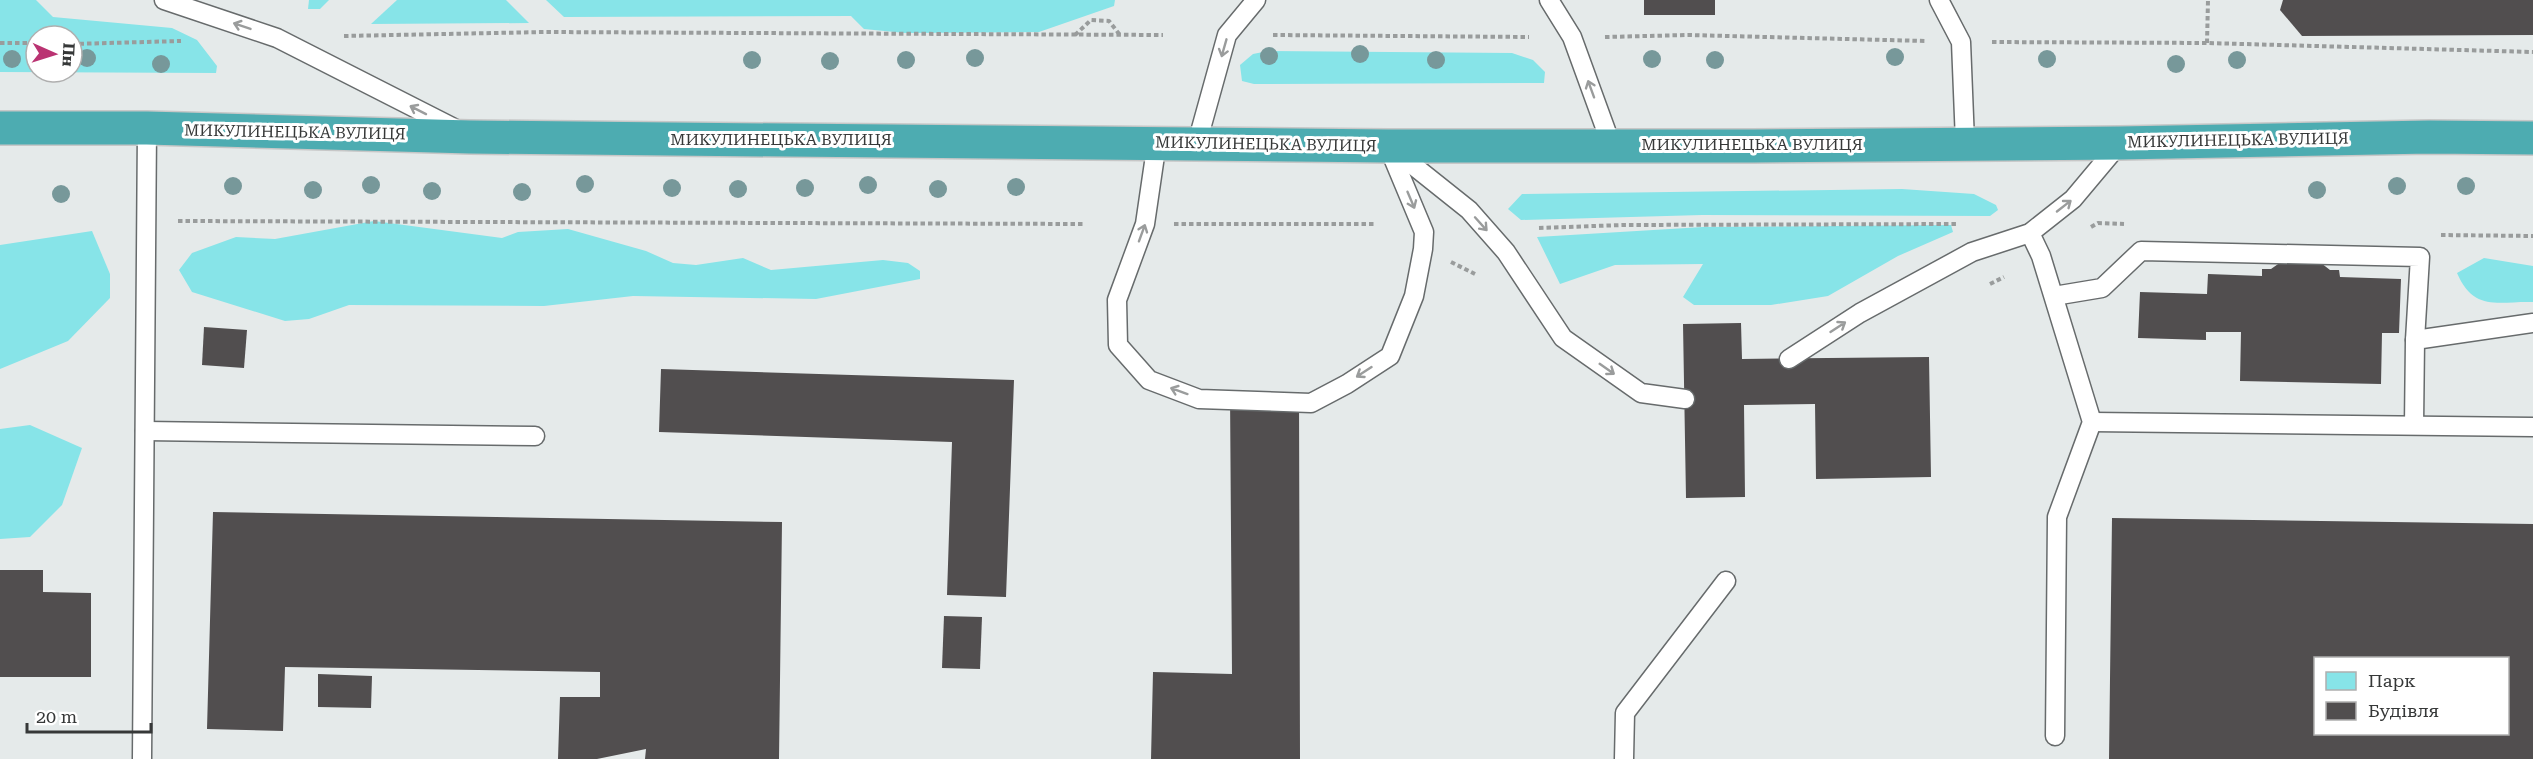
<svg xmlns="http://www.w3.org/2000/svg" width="2533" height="759" font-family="'Roboto Serif',serif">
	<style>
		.green { fill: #87e4e8; fill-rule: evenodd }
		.building { fill: #514e4f; fill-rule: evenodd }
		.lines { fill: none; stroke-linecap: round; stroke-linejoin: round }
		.lane-casing { stroke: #676b6c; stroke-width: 21 }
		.highway-casing { stroke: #c7c7c7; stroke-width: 36 }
		.path { stroke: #999c9c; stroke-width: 4; stroke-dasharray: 4.5 3; stroke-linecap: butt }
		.lane { stroke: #fff; stroke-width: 18 }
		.highway { stroke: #4dacb1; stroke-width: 33 }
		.tree { fill: #77989a }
		.oneway { stroke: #9a9c9c }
		.labels { text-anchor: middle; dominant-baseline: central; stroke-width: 6; stroke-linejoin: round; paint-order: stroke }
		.street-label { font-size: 16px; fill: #363838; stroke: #fff }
	</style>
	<rect width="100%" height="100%" fill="#e5eaea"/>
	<!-- green -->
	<g class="green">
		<path d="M0 0H36L53 17 172 28 197 40 217 66 216 73 0 72ZM36 36H72V72H36Z"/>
		<path d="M309 0H329L320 9H308Z"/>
		<path d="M397 0H506L529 23 371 24Z"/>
		<path d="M546 0H1115L1114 6 1039 32 905 33 864 29 851 16 564 17Z"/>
		<path d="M1268 51 1512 53 1533 60 1545 72 1544 83 1254 84 1242 81 1240 65 1253 54Z"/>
		<path d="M1902 189 1974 194 1996 205 1998 210 1990 216 1702 215 1521 220 1508 209 1522 194Z"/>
		<path d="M374 221 502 238 518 232 568 229 646 251 673 263 696 265 743 258 771 270 883 260 908 263 920 271V279L816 299 633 296 544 306 349 305 309 319 285 321 192 292 179 270 192 253 236 237 275 239Z"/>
		<path d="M1951 225 1953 232 1898 256 1828 296 1771 305H1694L1683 297 1703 264 1615 265 1560 284 1537 237 1703 227Z"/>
		<path d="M92 231 110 274V298L68 341 0 369V245Z"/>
		<path d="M2484 258 2533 266V302C2497 301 2474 312 2457 273Z"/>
		<path d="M30 425 82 448 62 505 30 537 0 539V429Z"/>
	</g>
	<!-- building -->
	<g class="building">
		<rect x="1644" y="0" width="71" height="15"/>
		<path d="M2283 0H2533V35L2302 36 2280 10Z"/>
		<path d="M2281 262 2321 263 2330 270H2339L2340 277 2401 279 2399 333H2382L2381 384 2240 381 2241 332H2206V340L2138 338 2140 292 2207 294 2208 274 2262 276V269H2271Z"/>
		<path d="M1741 323 1742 359 1929 357 1931 477 1816 479 1815 404 1744 405 1745 497 1686 498 1683 324Z"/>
		<path d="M204 327 247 330 244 368 202 365Z"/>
		<path d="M661 369 1014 380 1006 597 947 595 952 442 659 432Z"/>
		<path d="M1230 392H1299L1300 759H1151L1153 672 1232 674Z"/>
		<path d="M213 512 782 522 779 759H645L646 749 597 759H558L560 697H600V672L285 667 283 731 207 729Z"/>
		<path d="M2112 518 2533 524V759H2109ZM2316 658H2508V734H2316Z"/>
		<path d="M0 570H43V592L91 593V677H0Z"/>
		<path d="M944 616 982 617 980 669 942 668Z"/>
		<path d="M318 674 372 676 371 708 318 707Z"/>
	</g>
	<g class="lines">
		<defs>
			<g id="lane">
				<path d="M164 0 277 38 458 130"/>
				<path d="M1549 0 1572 37 1611 144"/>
				<path d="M1939 0 1961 42 1965 142"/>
				<path d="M1157 142 1145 224 1117 300 1118 345 1149 380 1199 399 1311 403 1347 384 1390 356 1414 296 1423 249 1424 232 1388 146"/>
				<path d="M1197 143 1227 35 1256 0"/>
				<path d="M1390 147 1469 210 1506 252 1563 338 1641 393 1685 399"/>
				<path d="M2030 233 2041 256 2092 422 2057 517 2055 736"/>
				<path d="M2054 296 2102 288 2141 251 2420 257 2415 340"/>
				<path d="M1789 359 1860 313 1972 252 2030 233 2073 199 2120 143"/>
				<path d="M2092 422 2533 427"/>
				<path d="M2414 425 2415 340 2533 323"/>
				<path d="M145 431 535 436"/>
				<path d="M142 759 147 128"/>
				<path d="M1624 759 1625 713 1726 581"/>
			</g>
			<path id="highway" d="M0 128H147L470 137 1388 146H1753L2120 143 2429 137 2533 138"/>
		</defs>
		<!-- lane casing -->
		<use href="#lane" class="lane-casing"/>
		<!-- highway casing -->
		<use href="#highway" class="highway-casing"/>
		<!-- path -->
		<g class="path">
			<path d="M1075 35 1091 20 1109 21 1120 35"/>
			<path d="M1273 35 1529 37"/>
			<path d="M344 36 545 32 1163 35"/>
			<path d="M1605 37 1688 35 1925 41"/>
			<path d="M1992 42 2207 43 2533 52"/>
			<path d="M0 43H36"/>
			<path d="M2207 43 2208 0"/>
			<path d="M72 44 181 41"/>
			<path d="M178 221 1083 224"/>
			<path d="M1174 224H1374"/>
			<path d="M2091 227 2098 223 2124 224"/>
			<path d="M1539 228 1622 225 1956 224"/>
			<path d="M2441 235 2533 236"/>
			<path d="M1451 262 1475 274"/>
			<path d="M1990 284 2004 277"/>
		</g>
		<!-- lane -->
		<use href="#lane" class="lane"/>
		<!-- highway -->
		<use href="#highway" class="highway"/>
	</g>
	<!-- trees -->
	<g class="tree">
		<circle cx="1360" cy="54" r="9"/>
		<circle cx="1269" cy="56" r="9"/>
		<circle cx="1895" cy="57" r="9"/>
		<circle cx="87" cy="58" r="9"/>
		<circle cx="975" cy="58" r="9"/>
		<circle cx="12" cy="59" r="9"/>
		<circle cx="1652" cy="59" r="9"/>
		<circle cx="2047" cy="59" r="9"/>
		<circle cx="752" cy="60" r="9"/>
		<circle cx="906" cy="60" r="9"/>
		<circle cx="1436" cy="60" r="9"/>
		<circle cx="1715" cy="60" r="9"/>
		<circle cx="2237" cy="60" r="9"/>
		<circle cx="830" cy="61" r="9"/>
		<circle cx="161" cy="64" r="9"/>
		<circle cx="2176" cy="64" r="9"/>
		<circle cx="585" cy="184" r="9"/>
		<circle cx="371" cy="185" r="9"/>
		<circle cx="868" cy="185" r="9"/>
		<circle cx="233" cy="186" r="9"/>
		<circle cx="2397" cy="186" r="9"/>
		<circle cx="2466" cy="186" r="9"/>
		<circle cx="1016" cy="187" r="9"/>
		<circle cx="672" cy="188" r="9"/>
		<circle cx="805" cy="188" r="9"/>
		<circle cx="738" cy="189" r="9"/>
		<circle cx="938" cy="189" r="9"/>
		<circle cx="313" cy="190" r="9"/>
		<circle cx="2317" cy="190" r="9"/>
		<circle cx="432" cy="191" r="9"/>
		<circle cx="522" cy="192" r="9"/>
		<circle cx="61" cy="194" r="9"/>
	</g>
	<!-- one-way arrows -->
	<defs><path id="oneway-shaft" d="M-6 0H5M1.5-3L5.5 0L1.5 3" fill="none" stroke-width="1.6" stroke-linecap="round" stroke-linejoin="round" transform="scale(1.5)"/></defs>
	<g class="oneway">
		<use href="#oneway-shaft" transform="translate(242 26) rotate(-161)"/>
		<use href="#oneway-shaft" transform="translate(1224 48) rotate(106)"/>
		<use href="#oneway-shaft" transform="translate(1591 89) rotate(-110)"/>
		<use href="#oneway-shaft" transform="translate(418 110) rotate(-153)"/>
		<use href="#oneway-shaft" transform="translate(1411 200) rotate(67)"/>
		<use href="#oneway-shaft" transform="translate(2064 206) rotate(-38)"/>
		<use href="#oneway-shaft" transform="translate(1481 224) rotate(48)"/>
		<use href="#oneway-shaft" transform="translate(1142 233) rotate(-70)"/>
		<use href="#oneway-shaft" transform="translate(1838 327) rotate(-33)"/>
		<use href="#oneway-shaft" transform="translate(1607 369) rotate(35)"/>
		<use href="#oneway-shaft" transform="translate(1364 372) rotate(147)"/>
		<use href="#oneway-shaft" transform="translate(1179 391) rotate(-160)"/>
	</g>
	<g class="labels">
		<!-- street labels -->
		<g class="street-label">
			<text transform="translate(295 132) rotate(1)">МИКУЛИНЕЦЬКА ВУЛИЦЯ</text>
			<text x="781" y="139">МИКУЛИНЕЦЬКА ВУЛИЦЯ</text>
			<text transform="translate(2238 140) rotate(-1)">МИКУЛИНЕЦЬКА ВУЛИЦЯ</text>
			<text transform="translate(1266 144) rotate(1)">МИКУЛИНЕЦЬКА ВУЛИЦЯ</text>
			<text x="1752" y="144">МИКУЛИНЕЦЬКА ВУЛИЦЯ</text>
		</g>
	</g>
	<!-- legend -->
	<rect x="2314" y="657" width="195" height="78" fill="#ffffff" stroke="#afafaf" stroke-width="1.5"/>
	<rect x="2326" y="672" width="30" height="18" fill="#87e4e8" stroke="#afafaf" stroke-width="1.5"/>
	<text x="2368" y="687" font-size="18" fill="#363838">Парк</text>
	<rect x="2326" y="702" width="30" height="18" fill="#514e4f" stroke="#afafaf" stroke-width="1.5"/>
	<text x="2368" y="717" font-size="18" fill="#363838">Будівля</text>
	<!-- north arrow -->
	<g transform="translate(54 54) rotate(93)"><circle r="28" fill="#ffffff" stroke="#afafaf" stroke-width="1.5"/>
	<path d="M0-4.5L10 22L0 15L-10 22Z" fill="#ba3372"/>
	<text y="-9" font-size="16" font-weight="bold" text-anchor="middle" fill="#363838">Пн</text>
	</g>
	<!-- scale -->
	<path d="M27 723v9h124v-9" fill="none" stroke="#363838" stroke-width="3"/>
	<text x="36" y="723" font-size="18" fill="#363838" stroke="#ffffff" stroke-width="4.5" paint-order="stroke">20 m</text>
</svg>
